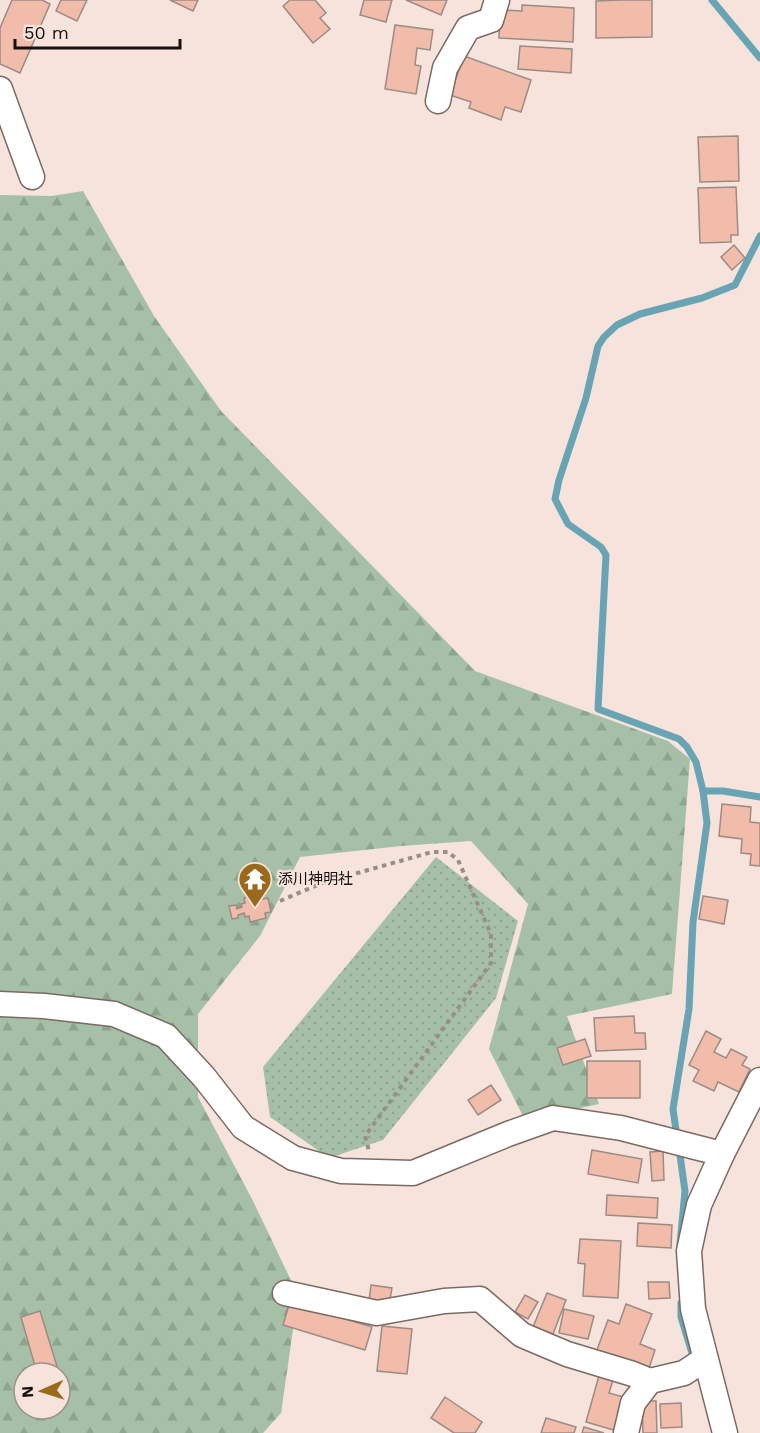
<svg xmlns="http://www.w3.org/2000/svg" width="760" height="1433" font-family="'Work Sans','Noto Sans JP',sans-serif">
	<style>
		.forest { fill: url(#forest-firs); fill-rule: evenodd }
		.park { fill: url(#park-dots) }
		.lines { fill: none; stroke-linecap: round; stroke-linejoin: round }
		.stream { stroke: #68a4b4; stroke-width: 7 }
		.building { fill: #f1bca9; stroke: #9c8b85; stroke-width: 1.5 }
		.minor-casing { stroke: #7b6a64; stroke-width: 27 }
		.path { stroke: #9a8c87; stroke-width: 4; stroke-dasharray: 4.5 4.5; stroke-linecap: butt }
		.minor { stroke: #fff; stroke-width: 24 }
		.labels { text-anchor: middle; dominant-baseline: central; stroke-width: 4.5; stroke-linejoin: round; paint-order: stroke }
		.poi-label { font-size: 15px; fill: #17100e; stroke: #f6e3dc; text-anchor: start }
	</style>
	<defs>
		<pattern id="forest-firs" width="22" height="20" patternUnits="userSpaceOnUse" patternTransform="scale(1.5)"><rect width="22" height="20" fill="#a5c0a7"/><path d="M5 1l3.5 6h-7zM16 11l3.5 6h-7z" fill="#8da48f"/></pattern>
		<pattern id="park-dots" width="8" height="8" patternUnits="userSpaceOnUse" patternTransform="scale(1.5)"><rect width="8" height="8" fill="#a5c0a7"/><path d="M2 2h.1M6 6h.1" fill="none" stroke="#8da48f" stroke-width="1.8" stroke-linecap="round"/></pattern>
	</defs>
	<rect width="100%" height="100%" fill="#f6e3dc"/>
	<!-- forest -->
	<path class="forest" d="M83 191 154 316 221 411 475 671 668 741 690 759 672 994 567 1016 599 1104 525 1120 489 1049 528 904 471 841 401 846 300 857 260 936 198 1014V1097L253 1201 298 1295 281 1413 263 1433H0V195L52 196ZM24 1373H60V1409H24Z"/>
	<!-- park -->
	<path class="park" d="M436 857 518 921 496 998 383 1140 329 1158 270 1117 263 1067Z"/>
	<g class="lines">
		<!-- stream -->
		<g class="stream">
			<path d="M712 0 760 58"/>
			<path d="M703 791H723L760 797"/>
			<path d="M677 1137 673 1109 689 1009 693 922 707 823 703 791 696 762 687 747 679 739 598 709 606 555 601 547 568 524 555 499 559 480 586 398 598 346 604 337 617 325 640 314 702 298 735 285 760 236"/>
			<path d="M679 1148 685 1191 680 1244"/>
			<path d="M681 1303V1317L692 1353"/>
		</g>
	</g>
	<!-- building -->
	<g class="building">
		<path d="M12 0H42L50 4 20 73 0 64V28Z"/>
		<path d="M61 0H87L77 21 56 11Z"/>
		<path d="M170 0H198L193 11Z"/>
		<path d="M290 0H315L326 13 320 18 330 29 313 43 283 6Z"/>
		<path d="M364 0H392L386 22 360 15Z"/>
		<path d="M406 0H447L441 15Z"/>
		<path d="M621 0H652V37L596 38V1Z"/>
		<path d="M522 5 574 8 573 42 499 38 500 10 522 11Z"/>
		<path d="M395 25 433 30 430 50 417 48 415 65 421 66 416 94 385 89Z"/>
		<path d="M520 46 572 49 571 73 518 69Z"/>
		<path d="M464 56 531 80 521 112 505 107 501 120 469 108 471 102 450 95Z"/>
		<path d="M738 136 739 181 700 182 698 137Z"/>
		<path d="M736 187 738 235H731V242L700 243 698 188Z"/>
		<path d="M734 245 745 258 732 270 721 257Z"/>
		<path d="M722 804 751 807 750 822 760 823V866L750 865 751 854 741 853 742 839 719 836Z"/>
		<path d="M262 894 263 899 268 898 271 912 265 913 266 918 250 922 249 916 245 917 244 913 238 915V918L232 919 229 906 236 905 237 909 242 907 241 904 245 903 244 898Z"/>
		<path d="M703 896 728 900 724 924 699 919Z"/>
		<path d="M634 1016 635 1033H645L646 1049 596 1051 594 1018Z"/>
		<path d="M706 1031 721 1039 714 1052 726 1058 731 1049 747 1057 742 1065 750 1069 739 1092 718 1082 714 1091 693 1081 699 1070 689 1065Z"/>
		<path d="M585 1039 591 1056 563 1065 557 1048Z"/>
		<rect x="587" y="1061" width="53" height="37"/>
		<path d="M491 1085 501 1100 478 1115 468 1100Z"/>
		<path d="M592 1150 642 1159 638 1183 588 1174Z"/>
		<path d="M663 1151 664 1180 652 1181 650 1152Z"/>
		<path d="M607 1195 658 1198 657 1218 606 1215Z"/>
		<path d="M638 1223 672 1225 671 1248 637 1246Z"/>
		<path d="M580 1239 621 1241 618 1298 583 1296 585 1264 578 1263Z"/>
		<path d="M648 1282H669L670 1298 649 1299Z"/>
		<path d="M371 1285 392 1288 389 1305 369 1301Z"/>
		<path d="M547 1293 566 1300 553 1334 533 1327Z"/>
		<path d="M525 1295 538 1302 528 1319 515 1312Z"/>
		<path d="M290 1302 372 1327 365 1350 283 1325Z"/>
		<path d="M626 1304 652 1314 640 1344 655 1350 647 1374 595 1355 608 1320 619 1324Z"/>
		<path d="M564 1309 594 1316 588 1339 559 1333Z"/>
		<path d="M40 1311 59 1373H37L21 1317Z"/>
		<path d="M382 1326 412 1329 407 1374 377 1371Z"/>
		<path d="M600 1372 614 1377 609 1393 627 1398 617 1431 586 1422Z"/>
		<path d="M445 1397 482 1422 475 1433H454L431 1418Z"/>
		<path d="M642 1401H656L657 1433H643Z"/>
		<path d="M681 1403 682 1427 661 1428 660 1404Z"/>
		<path d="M546 1418 576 1427 574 1433H541Z"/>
		<path d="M584 1427 604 1433H582Z"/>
	</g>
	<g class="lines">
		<defs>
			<g id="minor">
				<path d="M0 89 32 177"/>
				<path d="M438 101 445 68 468 28 491 20 497 0"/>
				<path d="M0 1004 44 1006 114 1014 166 1036 204 1077 243 1127 293 1158 341 1171 413 1173 508 1134 553 1118 621 1128 722 1154"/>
				<path d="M285 1293 377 1313 444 1301 480 1299 522 1335 567 1354 633 1374 650 1381"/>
				<path d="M626 1433 633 1403 650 1381 684 1373 705 1359"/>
				<path d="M725 1433 693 1309 689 1251 699 1205 722 1154 760 1080"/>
			</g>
		</defs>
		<!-- minor casing -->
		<use href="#minor" class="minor-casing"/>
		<!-- path -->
		<path class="path" d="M280 901 322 883 432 852H448L458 860 491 934V963L365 1136 369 1151"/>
		<!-- minor -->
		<use href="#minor" class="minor"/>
	</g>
	<!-- icons -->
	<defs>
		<symbol id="temple-pin" viewBox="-11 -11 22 30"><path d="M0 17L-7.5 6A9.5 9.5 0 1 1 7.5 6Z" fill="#9a691c" stroke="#f6e3dc"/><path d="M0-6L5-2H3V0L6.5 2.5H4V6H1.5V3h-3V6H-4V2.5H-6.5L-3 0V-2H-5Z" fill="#fff"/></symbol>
	</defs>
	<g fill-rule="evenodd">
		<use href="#temple-pin" x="236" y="860" width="38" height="52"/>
	</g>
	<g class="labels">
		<!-- poi labels -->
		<g class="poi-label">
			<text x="278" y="879">添川神明社</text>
		</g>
	</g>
	<!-- north arrow -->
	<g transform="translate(42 1391) rotate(267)"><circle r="28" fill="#f6e3dc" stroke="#9d8f8a" stroke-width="1.5"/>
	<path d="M0-4.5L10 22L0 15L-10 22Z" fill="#9a691c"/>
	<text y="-9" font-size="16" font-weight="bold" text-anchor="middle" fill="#17100e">N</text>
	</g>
	<!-- scale -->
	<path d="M15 39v9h165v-9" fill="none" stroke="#17100e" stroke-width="3"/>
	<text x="24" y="39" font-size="18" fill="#17100e" stroke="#f6e3dc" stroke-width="4.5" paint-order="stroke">50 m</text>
</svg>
